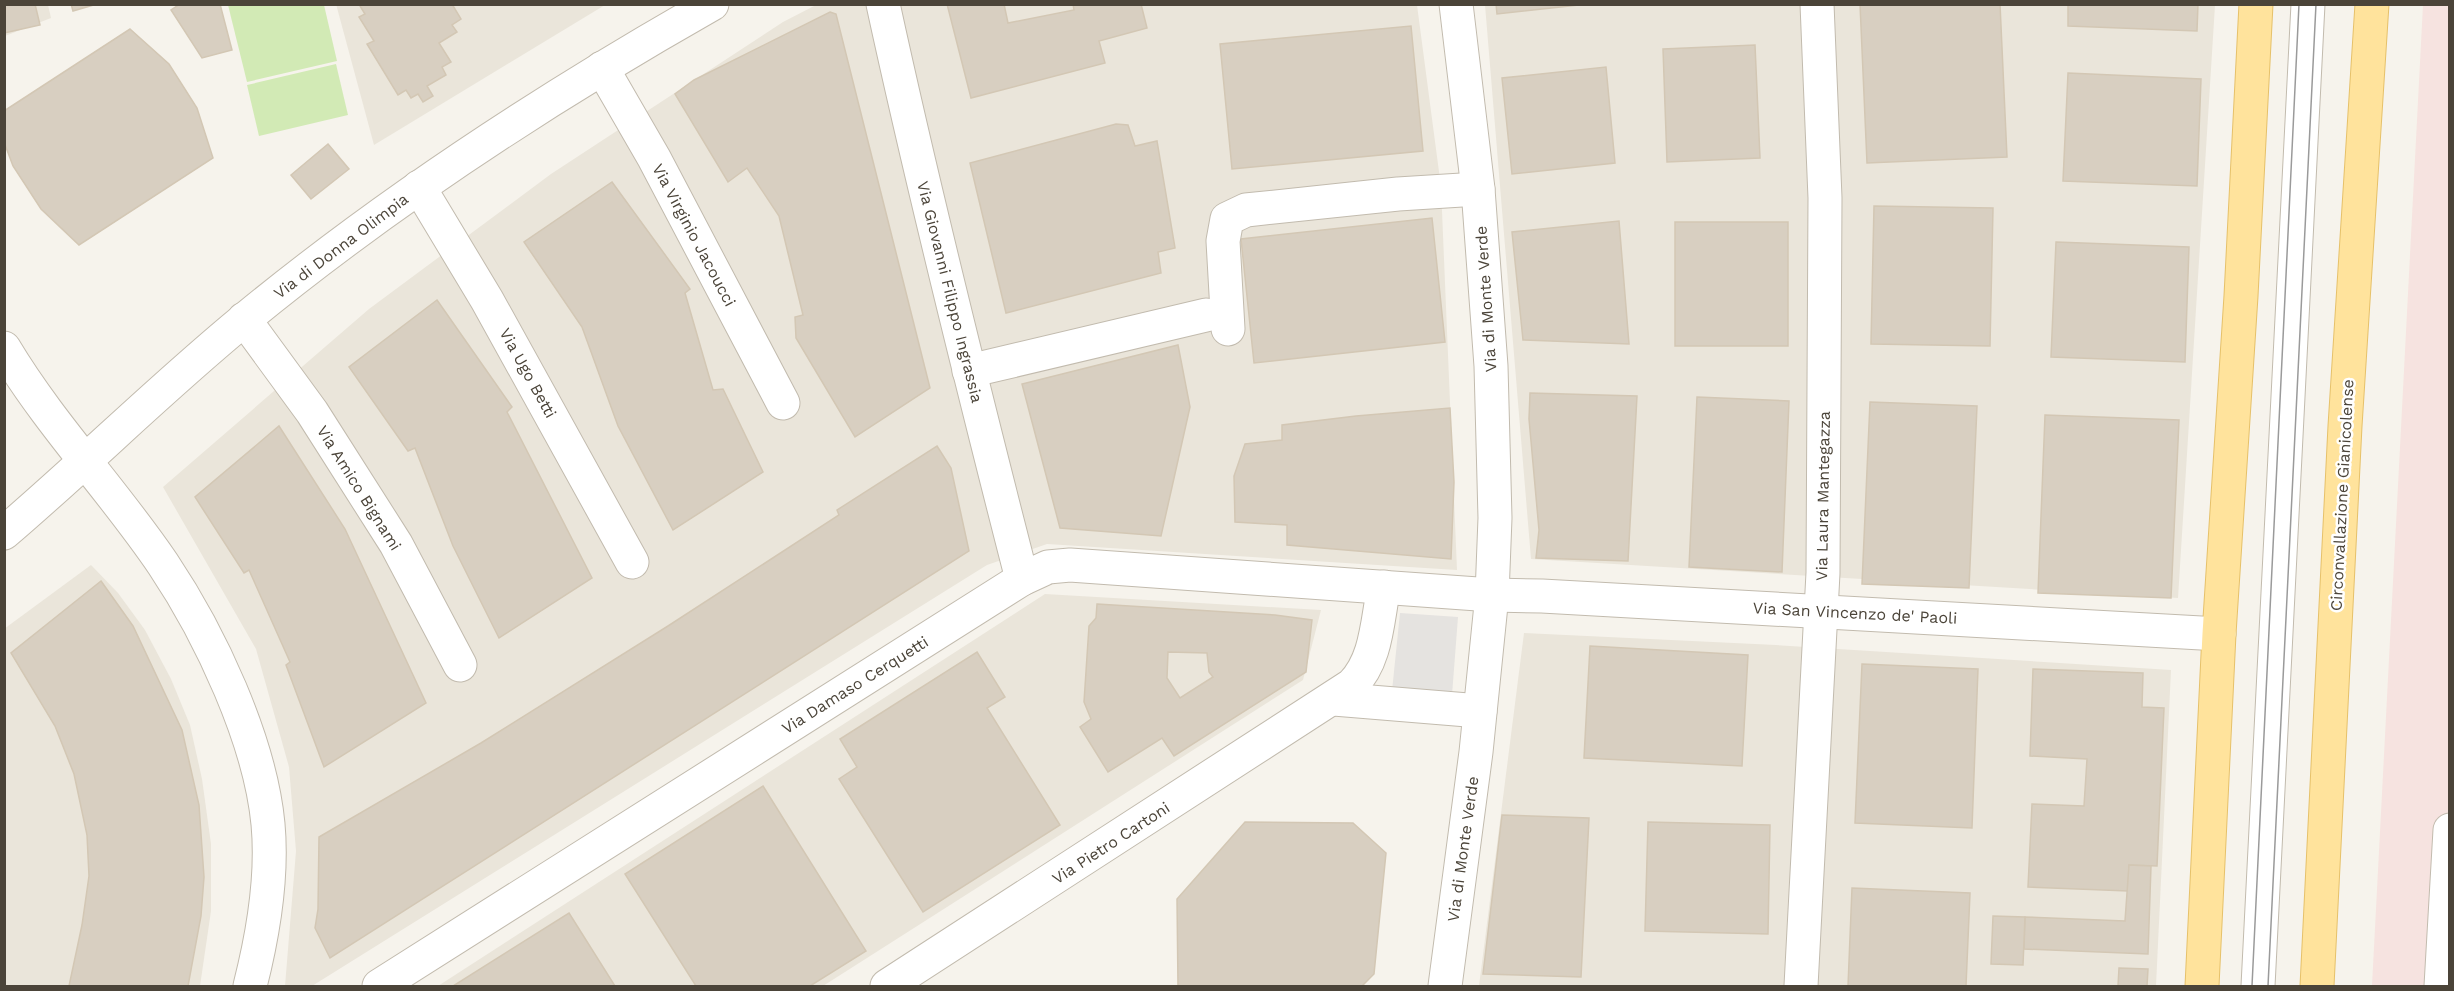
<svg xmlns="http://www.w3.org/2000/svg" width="2454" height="991" font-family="'Work Sans',sans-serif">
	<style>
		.residential { fill: #eae5da }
		.medical { fill: #f6e3e0 }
		.green { fill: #d2eab5 }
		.parking { fill: #e5e3e0 }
		.building { fill: #d8cfc1; stroke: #d3c7b4; stroke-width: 1.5; fill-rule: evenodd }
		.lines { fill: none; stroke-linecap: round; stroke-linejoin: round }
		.minor-casing { stroke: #c2bbae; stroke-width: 35 }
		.major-casing { stroke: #e6c16a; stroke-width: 35 }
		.minor { stroke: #fff; stroke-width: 33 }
		.major { stroke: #ffe39c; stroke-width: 33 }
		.tram { stroke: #9a9a9a; stroke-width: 1.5 }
		.labels { text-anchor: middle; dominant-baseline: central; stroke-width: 5; stroke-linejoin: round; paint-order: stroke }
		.street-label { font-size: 16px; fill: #4b4439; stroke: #fff }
	</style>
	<rect width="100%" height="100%" fill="#f6f3ec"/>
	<!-- residential -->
	<g class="residential">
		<path d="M336 4 605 5 374 145Z"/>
		<path d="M5 5H48L51 18 5 36Z"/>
		<path d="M816 5H1417L1441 187 1457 570 1047 544 987 565 312 986H285L296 851 289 767 256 649 163 487 369 309 551 174 783 22Z"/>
		<path d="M1485 5H2215L2178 598 1531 559Z"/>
		<path d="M91 565 118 593 145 630 171 679 190 725 202 779 211 844V911L200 986H5L4 629Z"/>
		<path d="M1045 594 1321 610 1303 680 823 986H438Z"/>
		<path d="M1524 633 1776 645 2171 670 2156 986H1479Z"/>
	</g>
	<!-- medical -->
	<path class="medical" d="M2423 5H2449V986H2372Z"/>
	<!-- green -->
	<g class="green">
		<path d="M228 5H324L337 61 247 82Z"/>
		<path d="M336 64 348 115 259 136 247 85Z"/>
	</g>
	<!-- parking -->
	<path class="parking" d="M1400 613 1458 617 1452 695 1392 691Z"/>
	<!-- building -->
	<g class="building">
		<path d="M4 4H35L40 25 4 33Z"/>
		<path d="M71 4H97L73 11Z"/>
		<path d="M180 4H220L232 50 202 58 171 10Z"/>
		<path d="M363 4H452L461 19 452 25 457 32 439 43 451 62 442 67 446 75 427 86 433 96 423 102 418 94 411 98 406 90 398 95 367 44 374 41 359 17 365 14 360 6Z"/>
		<path d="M947 4H1004L1008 23 1074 10 1073 4H1141L1147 28 1099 41 1105 63 971 98Z"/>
		<path d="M1496 4H1588L1497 14Z"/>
		<path d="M1860 4H2000L2007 157 1867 163Z"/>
		<path d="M2068 4H2198L2197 31 2068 26Z"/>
		<path d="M830 12 836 14 930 388 855 437 796 338 795 317 803 315 779 216 747 168 728 182 675 94 694 80Z"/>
		<path d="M1411 26 1423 151 1232 169 1220 44Z"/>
		<path d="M130 29 169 64 197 108 213 158 79 245 41 209 13 166 4 142V111Z"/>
		<path d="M1755 45 1760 158 1667 162 1663 49Z"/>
		<path d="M1606 67 1615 163 1512 174 1502 78Z"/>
		<path d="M2068 73 2201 79 2197 186 2063 181Z"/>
		<path d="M1116 124 1128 125 1135 146 1157 141 1175 248 1158 252 1161 273 1006 313 970 163Z"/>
		<path d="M328 144 349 169 311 199 291 175Z"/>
		<path d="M612 182 690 289 685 293 713 390 723 389 763 472 673 530 618 426 582 327 524 242Z"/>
		<path d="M1874 206 1993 208 1990 346 1871 344Z"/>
		<path d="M1432 218 1445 342 1254 363 1241 239Z"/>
		<path d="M1619 221 1629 344 1523 340 1512 232Z"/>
		<rect x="1675" y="222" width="113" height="124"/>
		<path d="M2056 242 2189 247 2185 362 2051 357Z"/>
		<path d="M437 300 512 407 507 412 592 578 499 638 453 546 415 448 408 451 349 367Z"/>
		<path d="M1178 345 1190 407 1161 536 1060 528 1022 384Z"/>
		<path d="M1530 393 1637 396 1628 561 1536 558 1539 530 1529 419Z"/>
		<path d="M1697 397 1789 401 1782 572 1689 567Z"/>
		<path d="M1870 402 1977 406 1969 588 1862 584Z"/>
		<path d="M1450 408 1454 482 1451 559 1287 545V525L1235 522 1234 476 1245 444 1282 440V425L1356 416Z"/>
		<path d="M2045 415 2179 420 2171 598 2038 593Z"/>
		<path d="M279 426 345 529 426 703 324 767 286 665 290 662 249 570 244 573 195 497Z"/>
		<path d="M937 446 951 468 969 551 330 958 315 928 318 909 319 837 481 743 668 626 839 515 837 510Z"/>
		<path d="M101 581 133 626 182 730 199 805 204 877 201 916 188 986H69L82 925 89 876 87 835 74 774 55 726 11 653Z"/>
		<path d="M1097 604 1275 615 1312 620 1306 672 1174 756 1162 738 1108 772 1080 727 1091 719 1084 702 1089 626 1096 618ZM1168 652 1207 653 1209 672 1213 677 1180 698 1167 678Z"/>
		<path d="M1590 646 1748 655 1742 766 1584 758Z"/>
		<path d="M977 652 1005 697 987 708 1060 825 923 912 839 779 857 767 840 739Z"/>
		<path d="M1862 664 1978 669 1972 828 1855 823Z"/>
		<path d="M2033 669 2143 673 2142 707 2164 708 2157 866 2129 865 2128 891 2028 887 2032 804 2084 806 2087 759 2030 756Z"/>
		<path d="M763 786 866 951 810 986H696L625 874Z"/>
		<path d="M1502 815 1589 818 1581 977 1483 974Z"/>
		<path d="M1245 822 1353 823 1386 853 1374 974 1362 986H1178L1177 899Z"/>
		<path d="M1648 822 1770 825 1768 934 1645 931Z"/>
		<path d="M2129 865 2151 866 2148 954 2024 949 2025 917 2125 921Z"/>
		<path d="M1852 888 1970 893 1966 986H1848Z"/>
		<path d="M569 913 615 986H453Z"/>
		<path d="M1993 916 2025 917 2023 965 1991 964Z"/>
		<path d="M2119 968 2148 969 2147 986H2118Z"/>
	</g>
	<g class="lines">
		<defs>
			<g id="minor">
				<path d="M883 4C925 197 973 388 1022 579"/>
				<path d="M602 68 654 158 783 403"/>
				<path d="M419 187 487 300 632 562"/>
				<path d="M244 319 312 412 396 544 460 665"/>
				<path d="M1228 329 1223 241 1227 219 1246 210 1398 194 1478 189"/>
				<path d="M4 348C50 425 113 490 163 564 210 634 260 740 268 824 273 878 263 935 250 986"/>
				<path d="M969 371 1206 315"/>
				<path d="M4 533C86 463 162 387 245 319 391 199 548 97 712 4"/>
				<path d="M1334 699 1480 711"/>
				<path d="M379 986 1022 579 1048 567 1070 565 1492 595 1542 596 2219 634"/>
				<path d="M887 986 1352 685C1377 660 1377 621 1384 587"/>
				<path d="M1445 986 1476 752 1492 595 1495 518 1491 366 1478 189 1456 4"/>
				<path d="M1801 986 1823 573 1825 198 1817 4"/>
				<path d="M2258 986 2308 4"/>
				<path d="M2441 986 2450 830"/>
			</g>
			<g id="major">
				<path d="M2202 986 2219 634 2241 296 2256 4"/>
				<path d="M2317 986 2345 426 2372 4"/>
			</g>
		</defs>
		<!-- minor casing -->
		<use href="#minor" class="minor-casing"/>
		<!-- major casing -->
		<use href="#major" class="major-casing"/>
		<!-- minor -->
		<use href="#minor" class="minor"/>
		<!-- major -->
		<use href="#major" class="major"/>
		<!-- tram -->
		<g class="tram">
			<path d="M2252 986 2299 4"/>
			<path d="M2268 986 2316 4"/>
		</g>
	</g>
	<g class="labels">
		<!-- street labels -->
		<g class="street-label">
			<text transform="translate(694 235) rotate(62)">Via Virginio Jacoucci</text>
			<text transform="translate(341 246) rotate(-37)">Via di Donna Olimpia</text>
			<text transform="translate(950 292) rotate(76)">Via Giovanni Filippo Ingrassia</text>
			<text transform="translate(1486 299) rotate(-94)">Via di Monte Verde</text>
			<text transform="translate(528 373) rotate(61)">Via Ugo Betti</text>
			<text transform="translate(359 488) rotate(58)">Via Amico Bignami</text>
			<text transform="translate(2342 495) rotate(-87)">Circonvallazione Gianicolense</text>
			<text transform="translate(1823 496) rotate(-89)">Via Laura Mantegazza</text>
			<text transform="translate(1855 613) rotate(3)">Via San Vincenzo de' Paoli</text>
			<text transform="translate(855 685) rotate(-32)">Via Damaso Cerquetti</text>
			<text transform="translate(1111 843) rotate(-33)">Via Pietro Cartoni</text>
			<text transform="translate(1463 849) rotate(-82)">Via di Monte Verde</text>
		</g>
	</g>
	<!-- border -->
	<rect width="2454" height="991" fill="none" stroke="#4b4439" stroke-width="12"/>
</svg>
